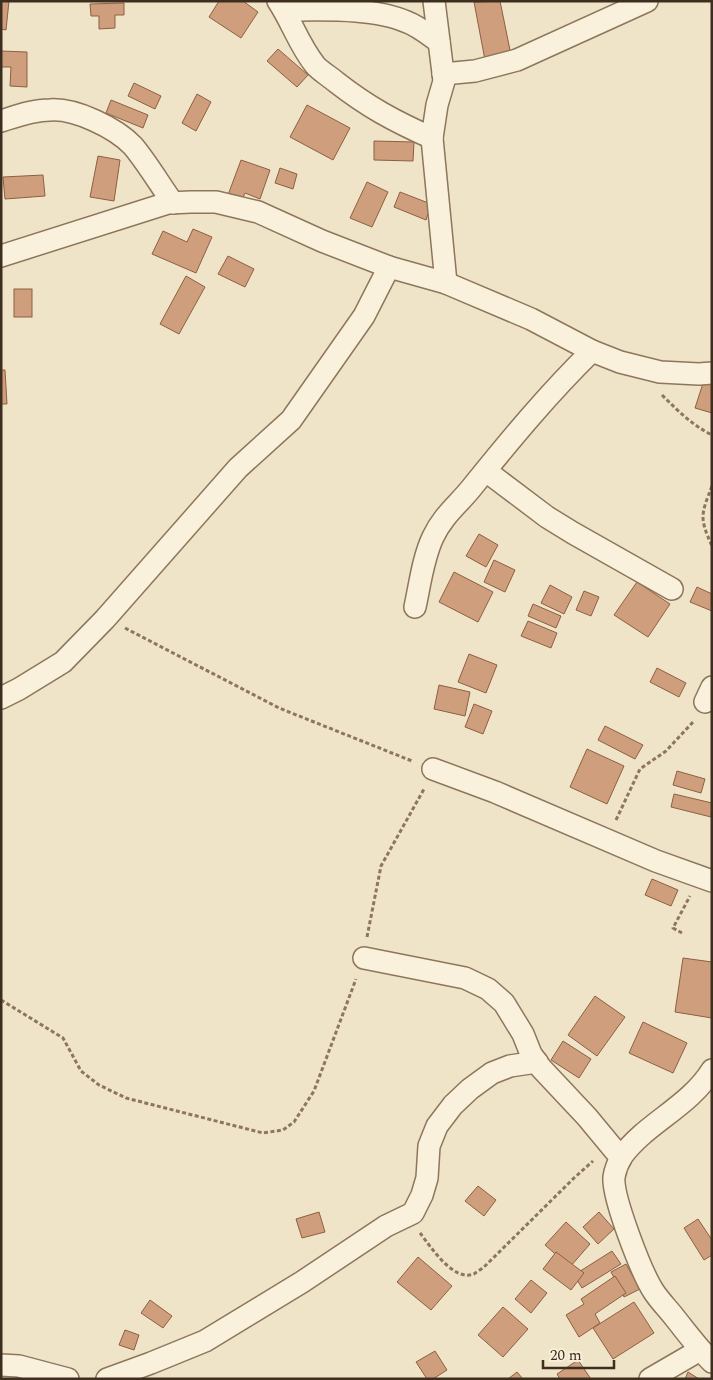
<svg xmlns="http://www.w3.org/2000/svg" width="713" height="1380" font-family="Spectral,serif">
	<style>
		.building { fill: #cf9f7d; stroke: #8d5f41 }
		.lines { fill: none; stroke-linecap: round; stroke-linejoin: round }
		.minor-casing { stroke: #8d765c; stroke-width: 24 }
		.path { stroke: #8d765c; stroke-width: 3; stroke-dasharray: 4 2.5; stroke-linecap: butt }
		.minor { stroke: #faf1dc; stroke-width: 21 }
	</style>
	<rect width="100%" height="100%" fill="#f0e4c8"/>
	<!-- building -->
	<g class="building">
		<path d="M1 1H9L6 30 1 29Z"/>
		<path d="M219 1H243L258 12 241 38 209 17Z"/>
		<path d="M500 1 511 55 485 60 474 2Z"/>
		<path d="M124 3V15H115V28L99 29V16H91L90 4Z"/>
		<path d="M278 49 308 75 297 87 267 61Z"/>
		<path d="M1 51 27 52V87L10 86 11 67H1Z"/>
		<path d="M134 83 161 96 155 109 128 96Z"/>
		<path d="M197 94 211 102 196 131 182 123Z"/>
		<path d="M111 100 148 115 143 128 106 113Z"/>
		<path d="M307 105 350 128 333 160 290 137Z"/>
		<path d="M374 141 414 142 413 161 374 160Z"/>
		<path d="M98 156 120 160 114 201 90 197Z"/>
		<path d="M241 160 270 170 260 199 245 193 242 200 228 195Z"/>
		<path d="M280 168 297 174 293 189 275 183Z"/>
		<path d="M43 175 45 196 5 199 3 177Z"/>
		<path d="M367 182 388 192 372 227 350 218Z"/>
		<path d="M400 192 431 204 426 220 394 207Z"/>
		<path d="M193 229 212 237 196 273 152 254 163 231 187 242Z"/>
		<path d="M228 256 254 269 245 287 218 274Z"/>
		<path d="M186 276 205 287 179 334 160 324Z"/>
		<rect x="14" y="289" width="18" height="28"/>
		<path d="M1 370H5L7 404H1Z"/>
		<path d="M705 377 712 379V413L695 408Z"/>
		<path d="M479 534 498 545 486 567 466 556Z"/>
		<path d="M494 560 515 570 505 592 484 582Z"/>
		<path d="M454 572 493 592 478 622 439 602Z"/>
		<path d="M637 582 670 604 648 637 614 615Z"/>
		<path d="M550 585 572 597 564 614 541 603Z"/>
		<path d="M697 587 712 594V611L690 602Z"/>
		<path d="M584 591 599 597 591 616 576 610Z"/>
		<path d="M533 604 561 616 556 628 528 616Z"/>
		<path d="M528 621 557 633 551 648 521 636Z"/>
		<path d="M469 654 497 665 486 693 458 682Z"/>
		<path d="M657 668 686 683 679 697 650 682Z"/>
		<path d="M439 685 470 692 465 716 434 709Z"/>
		<path d="M474 704 492 711 483 734 465 727Z"/>
		<path d="M605 726 643 745 635 759 598 740Z"/>
		<path d="M587 749 624 766 607 804 570 787Z"/>
		<path d="M677 771 705 779 701 793 673 785Z"/>
		<path d="M674 794 712 803 711 817 671 807Z"/>
		<path d="M652 879 678 890 671 906 645 895Z"/>
		<path d="M683 958 712 962V1018L675 1012Z"/>
		<path d="M595 996 625 1017 597 1056 568 1035Z"/>
		<path d="M643 1022 687 1043 673 1073 629 1053Z"/>
		<path d="M563 1041 591 1059 579 1078 551 1060Z"/>
		<path d="M478 1186 496 1200 484 1216 465 1201Z"/>
		<path d="M319 1212 325 1232 302 1238 296 1219Z"/>
		<path d="M599 1212 614 1229 598 1244 583 1227Z"/>
		<path d="M698 1219 712 1240V1255L704 1260 684 1228Z"/>
		<path d="M566 1222 590 1244 570 1267 545 1245Z"/>
		<path d="M612 1251 621 1264 582 1288 574 1275Z"/>
		<path d="M556 1252 584 1273 571 1290 543 1269Z"/>
		<path d="M418 1257 452 1286 431 1310 397 1282Z"/>
		<path d="M626 1264 640 1289 624 1297 611 1272Z"/>
		<path d="M615 1276 626 1293 595 1314 600 1323 579 1337 566 1315 584 1304 581 1299Z"/>
		<path d="M531 1280 547 1293 531 1313 515 1299Z"/>
		<path d="M150 1300 172 1316 163 1328 141 1313Z"/>
		<path d="M634 1302 654 1333 613 1359 593 1328Z"/>
		<path d="M503 1307 528 1329 503 1357 478 1335Z"/>
		<path d="M125 1330 139 1335 134 1350 119 1345Z"/>
		<path d="M435 1351 447 1370 433 1379H427L416 1362Z"/>
		<path d="M578 1360 591 1379H560L557 1374Z"/>
		<path d="M517 1372 523 1379H508Z"/>
		<path d="M688 1372 699 1379H685Z"/>
	</g>
	<g class="lines">
		<defs>
			<g id="minor">
				<path d="M278 1C292 22 299 45 315 65 320 71 329 76 336 82 368 107 394 121 432 138"/>
				<path d="M434 1 444 81 437 105 432 138 446 283"/>
				<path d="M284 10C320 10 374 7 407 22 418 26 429 35 439 42"/>
				<path d="M443 74 475 71 517 60 647 1"/>
				<path d="M1 121C17 116 33 110 50 110 75 108 116 128 133 146 148 164 160 185 173 203"/>
				<path d="M1 256 168 203 191 202H216L258 212 322 241 389 267 446 283 531 319 592 351 620 362 660 372 699 374 712 373"/>
				<path d="M486 471 547 517 573 533 672 589"/>
				<path d="M415 607C420 584 423 558 433 537 444 514 459 504 473 486 511 439 549 393 592 351"/>
				<path d="M1 698 19 689 63 662 105 619 238 468 291 420 364 316 389 267"/>
				<path d="M705 702 712 687"/>
				<path d="M433 769 495 792 656 861 712 881"/>
				<path d="M364 958 465 978 488 989 504 1003 523 1034 531 1054 541 1068 587 1117 621 1158"/>
				<path d="M712 1070C689 1107 646 1123 622 1156 619 1161 615 1171 614 1177 612 1197 642 1274 654 1292 660 1301 668 1309 675 1318 687 1333 698 1348 712 1362"/>
				<path d="M1 1365 19 1366 68 1379"/>
				<path d="M107 1379 151 1363 205 1341 302 1282 386 1226 413 1213 422 1195 427 1178 429 1146 437 1126 453 1105 470 1089 492 1073 510 1066 537 1062"/>
				<path d="M650 1379 700 1350"/>
			</g>
		</defs>
		<!-- minor casing -->
		<use href="#minor" class="minor-casing"/>
		<!-- path -->
		<g class="path">
			<path d="M662 395C678 411 692 425 712 435"/>
			<path d="M712 486C701 515 699 517 712 546"/>
			<path d="M125 628 279 708 412 761"/>
			<path d="M616 820 640 769 666 751 694 721"/>
			<path d="M682 933 673 928 690 896"/>
			<path d="M367 937 381 866 424 789"/>
			<path d="M1 1000 63 1038 81 1071 99 1085 126 1098 263 1133 283 1130 294 1122 314 1091 356 979"/>
			<path d="M420 1233C431 1247 453 1282 474 1274 477 1272 481 1269 484 1267L574 1178 593 1161"/>
		</g>
		<!-- minor -->
		<use href="#minor" class="minor"/>
	</g>
	<!-- border -->
	<rect width="713" height="1380" fill="none" stroke="#3d2e20" stroke-width="5"/>
	<!-- scale -->
	<path d="M543 1360v8h71v-8" fill="none" stroke="#3d2e20" stroke-width="2.5"/>
	<text x="550" y="1360" font-size="15" fill="#3d2e20" stroke="#f7eed8" stroke-width="4" paint-order="stroke">20 m</text>
</svg>
